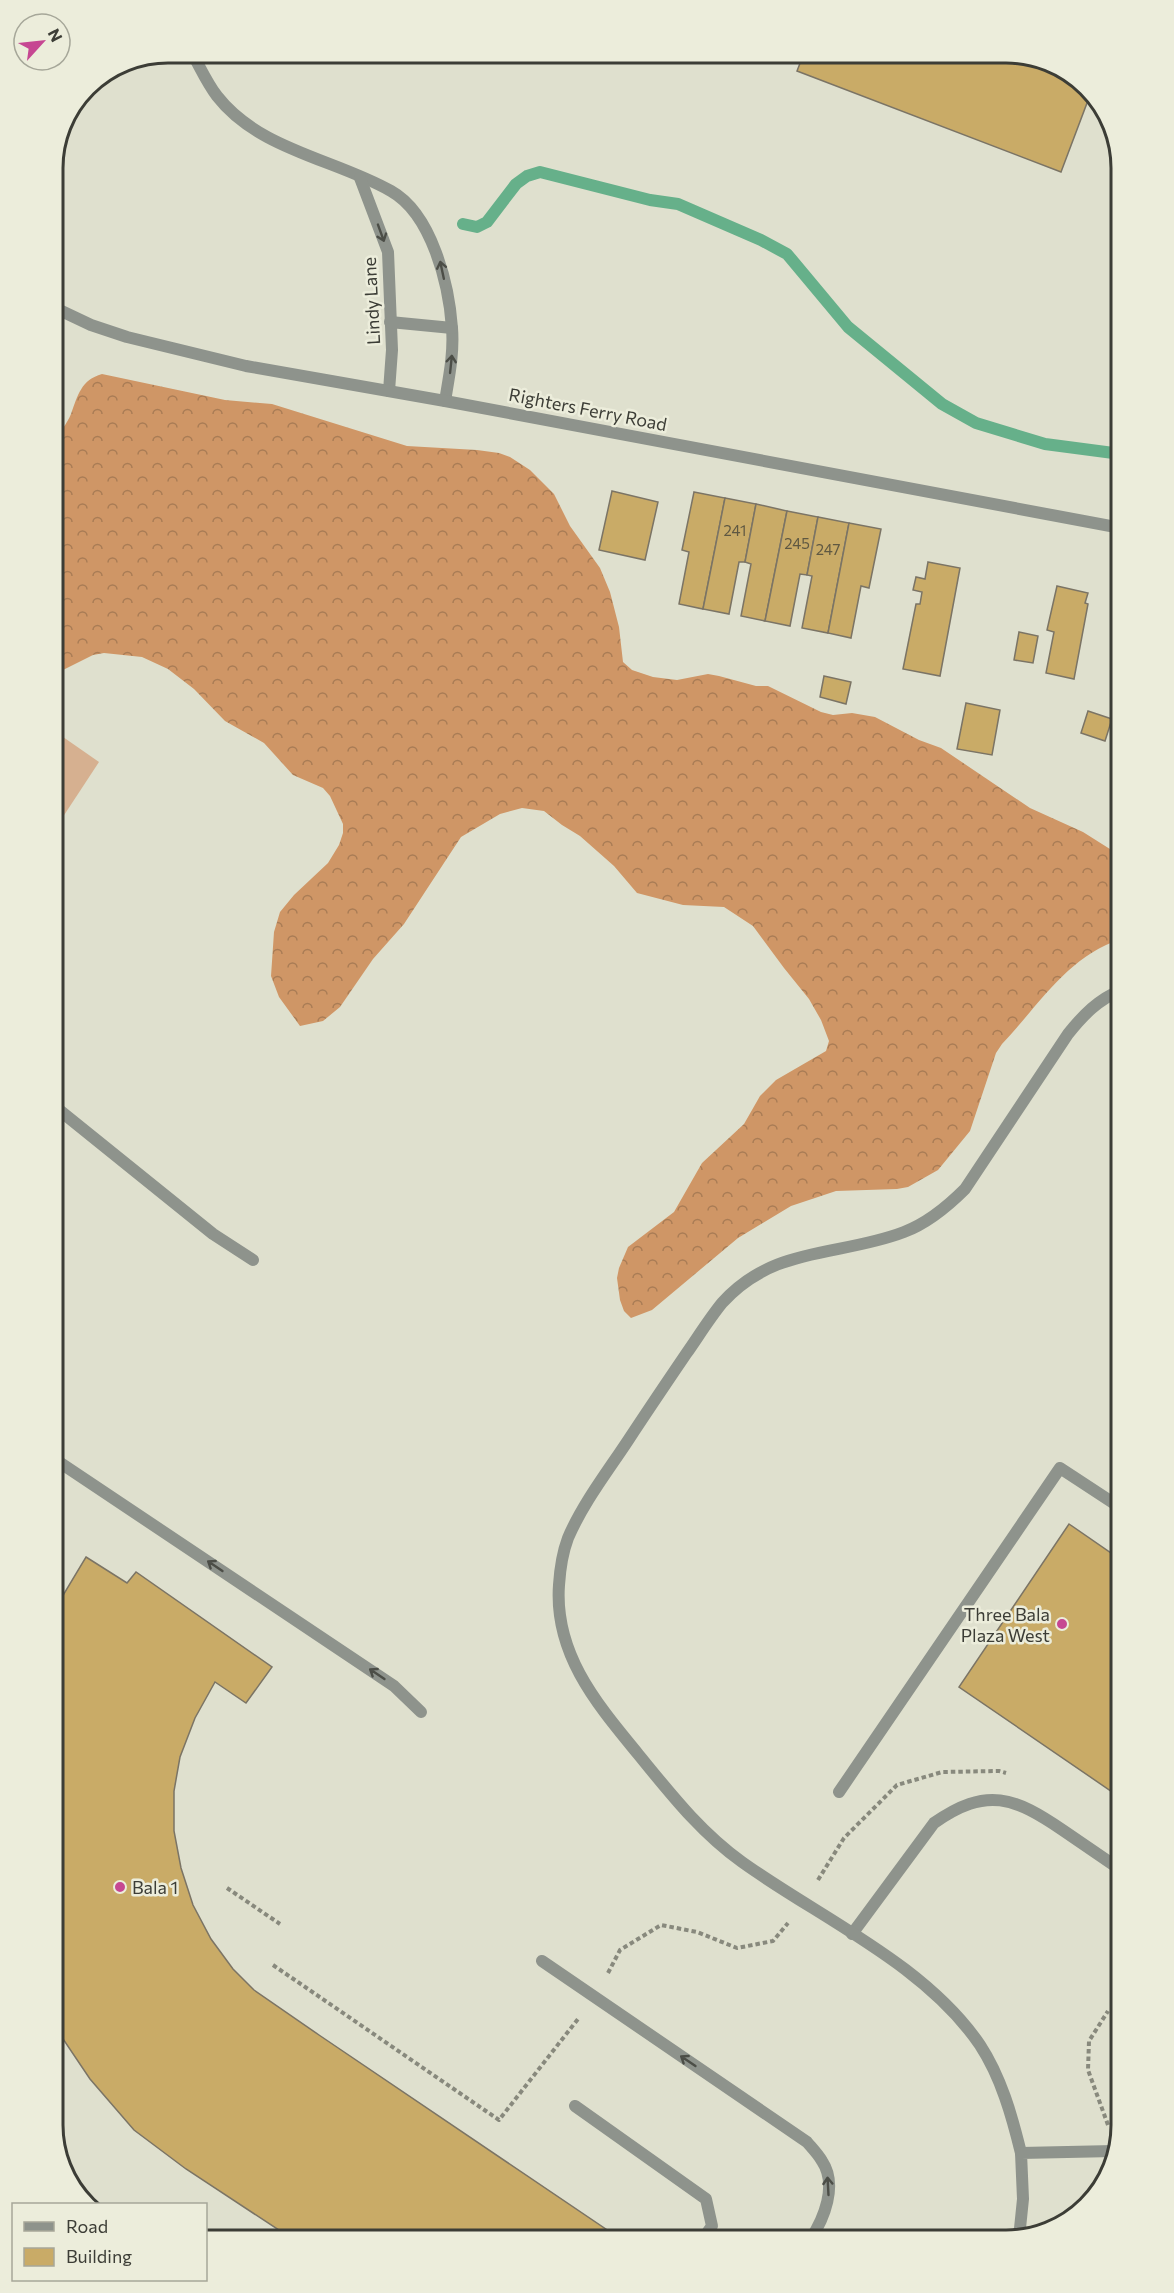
<svg xmlns="http://www.w3.org/2000/svg" width="1174" height="2293" font-family="Commissioner,sans-serif">
	<style>
		.forest { fill: url(#forest-crowns) }
		.pitch { fill: #d6b090 }
		.lines { fill: none; stroke-linecap: round; stroke-linejoin: round }
		.stream { stroke: #66b08a; stroke-width: 12 }
		.building { fill: #c9ab67; stroke: #7b7465; stroke-width: 1.5 }
		.path { stroke: #88897d; stroke-width: 4; stroke-dasharray: 4.5 3; stroke-linecap: butt }
		.service { stroke: #8e938c; stroke-width: 12 }
		.minor { stroke: #8e938c; stroke-width: 12 }
		.oneway { stroke: #4c4e47 }
		.poi-dot { fill: #c64792; stroke: #eceddb; stroke-width: 2 }
		.labels { text-anchor: middle; dominant-baseline: central; stroke-width: 5; stroke-linejoin: round; paint-order: stroke }
		.number-label { font-size: 15px; fill: #5f5842 }
		.street-label { font-size: 18px; fill: #3c3d36; stroke: #eceddb }
		.poi-label { font-size: 18px; fill: #3c3d36; stroke: #eceddb; text-anchor: end }
		.rim { fill: none; stroke: #3c3d36; stroke-width: 3 }
	</style>
	<defs>
		<pattern id="forest-crowns" width="20" height="18" patternUnits="userSpaceOnUse" patternTransform="scale(1.5)"><rect width="20" height="18" fill="#cf9666"/><path d="M2 6a3 3 0 1 1 6 0M12 15a3 3 0 1 1 6 0" fill="none" stroke="#a97c55"/></pattern>
	</defs>
	<rect width="100%" height="100%" fill="#dfe0ce"/>
	<!-- forest -->
	<path class="forest" d="M102 374 225 400 272 404 407 446 477 450 499 453 510 457 530 470 554 494 570 526 600 568 610 592 619 627 623 662 632 670 653 677 677 680 708 674 719 676 756 686H768L821 712 833 715 852 713 875 717 919 740 941 748 1030 808 1083 832 1121 856V939C1068 956 1039 1005 1002 1044L996 1053 970 1131 938 1170 908 1187 897 1189 836 1191 791 1206 738 1238 652 1310 631 1318 624 1311 620 1300 617 1278 619 1268 628 1247 674 1212 702 1163 744 1124 760 1096 776 1080 826 1051 829 1041 821 1020 809 999 784 968 753 926 724 907 683 905 637 893 614 866 580 836 562 825 544 811 522 808 500 814 461 837 404 924 373 959 340 1007 323 1021 300 1026 279 997 271 976 274 932 280 912 294 895 328 863 339 845 343 833V824L330 796 323 788 293 775 264 743 225 721 194 689 168 669 142 657 104 653 93 655 53 675V443C59 433 67 424 71 414 78 395 81 380 102 374Z"/>
	<!-- pitch -->
	<path class="pitch" d="M53 730 99 762 53 832Z"/>
	<g class="lines">
		<!-- stream -->
		<path class="stream" d="M463 224 477 227 487 222 516 184 527 176 540 172 650 200 678 204 761 240 787 254 848 327 942 404 976 423 1045 444 1121 454"/>
	</g>
	<!-- building -->
	<g class="building">
		<path d="M645 53H729V61Z"/>
		<path d="M804 53H1014L1076 76 1090 95 1061 172 797 71Z"/>
		<path d="M1121 165 1122 168 1121 193 1112 189Z"/>
		<path d="M612 491 658 502 645 560 599 550Z"/>
		<path d="M694 492 725 498 703 609 679 604 689 552 682 550Z"/>
		<path d="M725 498 756 504 745 562H739L729 614 703 609Z"/>
		<path d="M756 504 787 511 765 621 741 616 751 564 745 562Z"/>
		<path d="M787 511 818 517 807 575 800 574 790 626 765 621Z"/>
		<path d="M818 517 849 523 828 633 802 628 812 576 807 575Z"/>
		<path d="M849 523 881 529 869 588 861 586 851 638 828 633Z"/>
		<path d="M928 562 960 568 940 676 903 669 916 604H920L922 592 913 590 916 577 925 579Z"/>
		<path d="M1057 586 1088 593 1085 603 1088 604 1074 679 1046 673 1054 632 1047 630Z"/>
		<path d="M1019 632 1038 636 1033 663 1014 660Z"/>
		<path d="M824 676 851 682 846 704 820 697Z"/>
		<path d="M966 703 1000 710 992 755 957 749Z"/>
		<path d="M1088 711 1112 719 1105 741 1081 733Z"/>
		<path d="M1069 1524 1121 1560V1798L959 1687Z"/>
		<path d="M86 1557 127 1583 136 1572 272 1667 246 1703 215 1682 195 1718 180 1757 174 1791V1831L181 1868 193 1905 211 1939 233 1969 254 1990 319 2035 622 2240H294L186 2169 134 2130 90 2079 53 2024V1612Z"/>
	</g>
	<g class="lines">
		<!-- path -->
		<g class="path">
			<path d="M818 1880 844 1838 897 1785 942 1772 999 1771 1006 1773"/>
			<path d="M227 1888 280 1924"/>
			<path d="M273 1965 499 2120 578 2019"/>
			<path d="M608 1973 620 1950 661 1925 697 1932 737 1948 773 1941 788 1923"/>
			<path d="M1108 2125 1088 2070 1089 2041 1108 2011"/>
		</g>
		<!-- service -->
		<g class="service">
			<path d="M192 53C200 67 207 83 217 96 259 150 335 159 391 191 432 214 449 285 452 328 454 353 449 377 445 401"/>
			<path d="M360 178 388 252 392 350 389 391"/>
			<path d="M390 322 452 328"/>
			<path d="M53 1105 213 1234 253 1260"/>
			<path d="M53 1458 394 1686 421 1712"/>
			<path d="M839 1792 1060 1468 1121 1508"/>
			<path d="M852 1934 934 1823C987 1786 1014 1797 1064 1831 1083 1844 1102 1857 1121 1870"/>
			<path d="M542 1961 807 2142C812 2148 818 2154 822 2161 838 2185 824 2219 810 2240"/>
			<path d="M575 2106 706 2199 712 2226 702 2240"/>
			<path d="M1021 2153C1012 2116 1001 2077 980 2045 925 1964 820 1918 742 1862 700 1832 670 1793 638 1754 597 1704 554 1654 559 1585 560 1569 562 1554 568 1538 583 1503 608 1471 629 1439 648 1410 667 1382 686 1354 698 1337 709 1319 722 1303 774 1245 839 1257 904 1232 928 1223 947 1207 965 1189L1068 1034C1084 1014 1098 1000 1121 990"/>
			<path d="M1019 2238 1023 2199 1021 2153 1114 2151"/>
		</g>
		<!-- minor -->
		<path class="minor" d="M53 307 91 325 127 337 246 366 445 401 1121 528"/>
	</g>
	<!-- one-way arrows -->
	<defs><path id="oneway-shaft" d="M-6 0H5M1.5-3L5.5 0L1.5 3" fill="none" stroke-width="1.6" stroke-linecap="round" stroke-linejoin="round" transform="scale(1.5)"/></defs>
	<g class="oneway">
		<use href="#oneway-shaft" transform="translate(381 233) rotate(70)"/>
		<use href="#oneway-shaft" transform="translate(442 270) rotate(-102)"/>
		<use href="#oneway-shaft" transform="translate(451 364) rotate(-84)"/>
		<use href="#oneway-shaft" transform="translate(215 1566) rotate(-146)"/>
		<use href="#oneway-shaft" transform="translate(377 1674) rotate(-146)"/>
		<use href="#oneway-shaft" transform="translate(688 2061) rotate(-146)"/>
		<use href="#oneway-shaft" transform="translate(828 2186) rotate(-93)"/>
	</g>
	<!-- markers -->
	<g class="poi-dot">
		<circle cx="1062" cy="1624" r="6"/>
		<circle cx="120" cy="1887" r="6"/>
	</g>
	<g class="labels">
		<!-- number labels -->
		<g class="number-label">
			<text x="735" y="530">241</text>
			<text x="797" y="543">245</text>
			<text x="828" y="549">247</text>
		</g>
		<!-- street labels -->
		<g class="street-label">
			<text transform="translate(371 301) rotate(-93)">Lindy Lane</text>
			<text transform="translate(588 409) rotate(11)">Righters Ferry Road</text>
		</g>
		<!-- poi labels -->
		<g class="poi-label">
			<text x="1050" y="1614">Three Bala<tspan x="1050" dy="21">Plaza West</tspan></text>
			<text x="132" y="1887" text-anchor="start">Bala 1</text>
		</g>
	</g>
	<!-- crop -->
	<path d="M0 0H1174V2293H0ZM168 63H1006A105 105 0 0 1 1111 168V2125A105 105 0 0 1 1006 2230H168A105 105 0 0 1 63 2125V168A105 105 0 0 1 168 63Z" fill="#eceddb" fill-rule="evenodd"/>
	<path class="rim" d="M168 63H1006A105 105 0 0 1 1111 168V2125A105 105 0 0 1 1006 2230H168A105 105 0 0 1 63 2125V168A105 105 0 0 1 168 63Z"/>
	<!-- legend -->
	<rect x="12" y="2203" width="195" height="78" fill="#eceddb" stroke="#a6a799" stroke-width="1.5"/>
	<rect x="24" y="2222" width="30" height="9" fill="#8e938c" stroke="#a6a799" stroke-width="1.5"/>
	<text x="66" y="2233" font-size="18" fill="#3c3d36">Road</text>
	<rect x="24" y="2248" width="30" height="18" fill="#c9ab67" stroke="#a6a799" stroke-width="1.5"/>
	<text x="66" y="2263" font-size="18" fill="#3c3d36">Building</text>
	<!-- north arrow -->
	<g transform="translate(42 42) rotate(63)"><circle r="28" fill="#eceddb" stroke="#a6a799" stroke-width="1.5"/>
	<path d="M0-4.5L10 22L0 15L-10 22Z" fill="#c64792"/>
	<text y="-9" font-size="16" font-weight="bold" text-anchor="middle" fill="#3c3d36">N</text>
	</g>
</svg>
